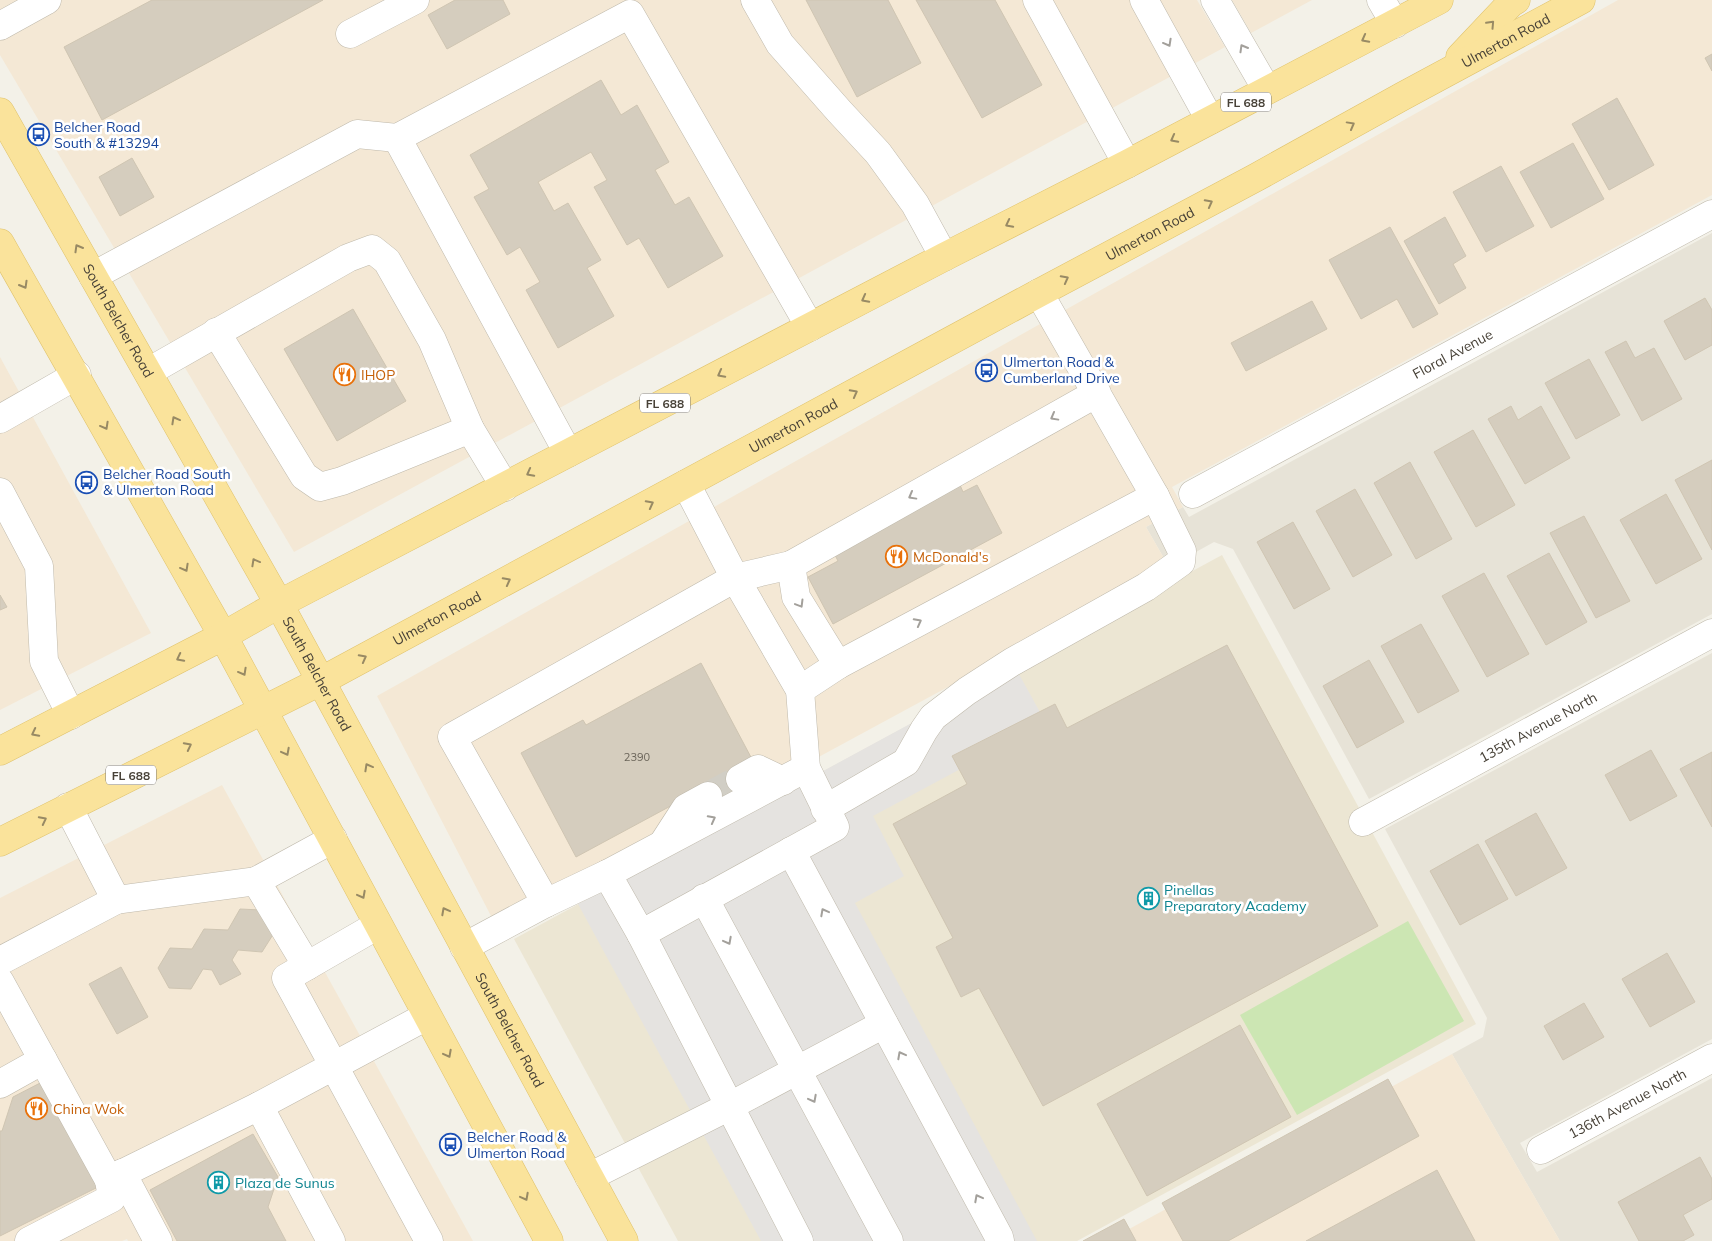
<svg xmlns="http://www.w3.org/2000/svg" width="1712" height="1241" font-family="Mulish,sans-serif">
	<style>
		.residential { fill: #e7e3d7 }
		.commercial { fill: #f4e8d5 }
		.education { fill: #ece6d3 }
		.green { fill: #cce6b3 }
		.parking { fill: #e5e3e0 }
		.building { fill: #d5cdbe; stroke: #cfc5b2 }
		.lines { fill: none; stroke-linecap: round; stroke-linejoin: round }
		.minor-tunnel { stroke: #d1cec5; stroke-width: 28; stroke-dasharray: 28 14; stroke-linecap: butt }
		.minor-casing { stroke: #bfb9ab; stroke-width: 29 }
		.major-casing { stroke: #dfc26b; stroke-width: 29 }
		.minor { stroke: #fff; stroke-width: 28 }
		.major { stroke: #fae39b; stroke-width: 28 }
		.oneway { stroke: #988a64 }
		.oneway2 { stroke: #a3a09b }
		.labels { text-anchor: middle; dominant-baseline: central; stroke-width: 5; stroke-linejoin: round; paint-order: stroke }
		.number-label { font-size: 11px; fill: #6a6459 }
		.shield { fill: #fff; stroke: #7e7a73; stroke-width: 1 }
		.shield-label { font-size: 12px; font-weight: bold; fill: #474137 }
		.street-label { font-size: 14px; fill: #474137; stroke: #fff }
		.transit-label { font-size: 14px; fill: #164399; stroke: #fff; text-anchor: start }
		.food-label { font-size: 14px; fill: #c56008; stroke: #fff; text-anchor: start }
		.culture-label { font-size: 14px; fill: #0d838f; stroke: #fff; text-anchor: start }
	</style>
	<rect width="100%" height="100%" fill="#f3f1e8"/>
	<!-- residential -->
	<g class="residential">
		<path d="M1712 233V614L1369 799 1233 549 1214 542 1169 567 1146 527 1183 507 1189 517Z"/>
		<path d="M1712 653V1039L1520 1143 1537 1172 1712 1078V1241H1560L1452 1054 1483 1037 1487 1018 1385 829Z"/>
	</g>
	<!-- commercial -->
	<g class="commercial">
		<path d="M0 0H1197L1225 47 294 552 0 55Z"/>
		<path d="M1232 0H1312L1251 33Z"/>
		<path d="M1618 0H1712V195L1172 487 1183 507 1146 527 1169 567 507 926 504 941 377 696Z"/>
		<path d="M0 357 151 633 0 710Z"/>
		<path d="M222 785 473 1241H128L127 1239 122 1241H0V898Z"/>
		<path d="M1452 1054 1560 1241H1107Z"/>
	</g>
	<!-- education -->
	<path class="education" d="M1222 555 1476 1024 1077 1241H678L514 939Z"/>
	<!-- green -->
	<path class="green" d="M1408 921 1464 1021 1297 1115 1240 1015Z"/>
	<!-- parking -->
	<path class="parking" d="M1015 667 1046 723 873 816 904 876 855 903 1037 1241H761L578 904Z"/>
	<!-- building -->
	<g class="building">
		<path d="M152 0H323L102 120 64 47Z"/>
		<path d="M455 0H503L510 14 447 49 428 15Z"/>
		<path d="M806 0H888L921 63 857 97Z"/>
		<path d="M916 0H995L1042 85 982 118Z"/>
		<path d="M1712 54V71L1705 58Z"/>
		<path d="M601 80 621 115 637 105 669 162 655 170 675 205 689 197 723 256 668 288 639 238 627 245 594 187 607 180 591 152 538 182 554 211 568 203 601 260 587 268 614 316 558 348 526 290 540 282 520 247 507 255 474 197 489 189 470 155Z"/>
		<path d="M1617 98 1654 165 1609 190 1572 124Z"/>
		<path d="M1573 143 1604 199 1551 228 1520 172Z"/>
		<path d="M132 158 154 197 120 216 99 177Z"/>
		<path d="M1501 166 1534 226 1486 252 1453 192Z"/>
		<path d="M1445 217 1466 256 1453 264 1466 288 1439 304 1404 241Z"/>
		<path d="M1390 227 1438 314 1413 328 1397 299 1361 319 1329 260Z"/>
		<path d="M1705 298 1712 310V345L1685 360 1664 321Z"/>
		<path d="M1312 301 1327 329 1246 371 1231 343Z"/>
		<path d="M353 309 406 401 337 441 284 349Z"/>
		<path d="M1626 341 1635 358 1654 348 1682 399 1642 421 1605 352Z"/>
		<path d="M1589 359 1620 415 1576 439 1545 383Z"/>
		<path d="M1511 406 1518 420 1541 406 1570 458 1525 484 1488 419Z"/>
		<path d="M1473 430 1515 505 1476 527 1434 452Z"/>
		<path d="M1712 460V550L1675 480Z"/>
		<path d="M1410 462 1452 539 1416 559 1374 483Z"/>
		<path d="M960 485 963 492 977 485 1002 533 833 624 808 577 838 561 834 553Z"/>
		<path d="M1355 489 1392 555 1353 577 1316 511Z"/>
		<path d="M1666 494 1702 559 1656 584 1620 520Z"/>
		<path d="M1584 516 1630 601 1596 618 1550 533Z"/>
		<path d="M1293 522 1330 589 1294 609 1257 542Z"/>
		<path d="M1549 553 1587 622 1546 645 1507 576Z"/>
		<path d="M1484 573 1529 654 1487 677 1442 596Z"/>
		<path d="M0 595 7 607 0 610Z"/>
		<path d="M1421 624 1459 691 1418 713 1381 646Z"/>
		<path d="M1227 645 1378 926 1043 1106 979 988 961 997 936 947 953 938 893 824 967 784 952 756 1055 704 1067 728Z"/>
		<path d="M1369 660 1404 722 1357 748 1323 686Z"/>
		<path d="M701 663 753 761 745 789 713 806 704 788 576 857 521 753 583 720 586 725Z"/>
		<path d="M1651 750 1677 796 1630 821 1605 775Z"/>
		<path d="M1712 752V827L1680 769Z"/>
		<path d="M1536 813 1567 868 1516 896 1485 841Z"/>
		<path d="M1478 844 1508 899 1460 925 1430 871Z"/>
		<path d="M240 909 261 910 274 933 262 952 238 950 232 960 241 974 220 985 212 970 203 969 191 989 169 988 158 968 170 948 192 949 204 929 228 930Z"/>
		<path d="M1667 953 1695 1002 1650 1027 1622 979Z"/>
		<path d="M121 967 148 1017 117 1034 89 984Z"/>
		<path d="M1584 1003 1604 1037 1563 1060 1544 1026Z"/>
		<path d="M1240 1025 1291 1117 1147 1196 1097 1104Z"/>
		<path d="M1388 1079 1419 1136 1228 1241H1183L1162 1203Z"/>
		<path d="M44 1081 98 1187 0 1236V1131H2L13 1097Z"/>
		<path d="M253 1134 278 1177 268 1207 286 1241H177L150 1190Z"/>
		<path d="M1700 1157 1712 1179V1199L1683 1215 1694 1235 1683 1241H1639L1618 1202Z"/>
		<path d="M1437 1170 1475 1241H1306Z"/>
		<path d="M1124 1219 1136 1241H1083Z"/>
	</g>
	<g class="lines">
		<!-- minor-tunnel -->
		<path class="minor-tunnel" d="M708 796 740 779"/>
		<defs>
			<g id="minor">
				<path d="M755 0 780 44 839 111 878 153 915 204 944 257"/>
				<path d="M1037 0 1127 164"/>
				<path d="M1144 0 1210 120"/>
				<path d="M1215 0 1267 90"/>
				<path d="M1381 0 1395 24"/>
				<path d="M0 26 47 0"/>
				<path d="M350 34 415 0"/>
				<path d="M397 138 568 453"/>
				<path d="M93 276 357 134 397 138 630 14 810 327"/>
				<path d="M1039 293 1155 496 838 665 796 597 791 565 1097 393"/>
				<path d="M216 332 304 476 320 487 342 481 470 429"/>
				<path d="M148 372 348 258 372 249 387 261 432 340 470 429 505 487"/>
				<path d="M0 419 77 375"/>
				<path d="M0 492 39 566 44 661 71 715"/>
				<path id="s1" d="M1193 494 1712 214"/>
				<path d="M800 690 838 665"/>
				<path d="M740 779 758 769 783 781"/>
				<path d="M68 807 116 900 256 881"/>
				<path d="M825 809 906 762 924 730 933 717 967 691 1012 662 1146 587 1181 562 1182 551 1155 496"/>
				<path id="s2" d="M1363 822 1712 633"/>
				<path d="M664 842 686 808 708 796"/>
				<path d="M791 851 999 1237 1000 1241"/>
				<path d="M607 874 806 768"/>
				<path d="M704 898 889 1241"/>
				<path d="M546 903 607 874 641 934 835 827 806 768 800 690 735 578 791 565"/>
				<path d="M378 925 286 978 429 1241"/>
				<path d="M641 934 799 1241"/>
				<path d="M464 947 546 903 452 737 735 578 686 484"/>
				<path d="M0 961 116 900"/>
				<path d="M307 966 256 881 333 839"/>
				<path d="M0 982 109 1180 259 1106"/>
				<path d="M0 1084 43 1060"/>
				<path id="s3" d="M1541 1150 1712 1058"/>
				<path d="M122 1173 158 1241"/>
				<path d="M589 1177 730 1106 884 1024"/>
				<path d="M29 1241 112 1198 109 1180"/>
				<path d="M331 1241 259 1106 427 1016"/>
			</g>
			<g id="major">
				<path d="M1460 57 1511 3 1516 0"/>
				<path id="s4" d="M0 112 279 604 624 1241"/>
				<path d="M0 243 223 636 549 1241"/>
				<path d="M0 751 223 636 279 604 944 257 1127 164 1439 0"/>
				<path id="s5" d="M0 842 321 681 1039 293 1255 178 1403 96 1581 0"/>
			</g>
		</defs>
		<!-- minor casing -->
		<use href="#minor" class="minor-casing"/>
		<!-- major casing -->
		<use href="#major" class="major-casing"/>
		<!-- minor -->
		<use href="#minor" class="minor"/>
		<!-- major -->
		<use href="#major" class="major"/>
	</g>
	<!-- one-way arrows -->
	<defs><path id="oneway-chevron" d="M-2-3.5L2.5 0L-2 3.5" fill="none" stroke-width="1.6" stroke-linecap="round" stroke-linejoin="round" transform="scale(1.25)"/></defs>
	<g class="oneway">
		<use href="#oneway-chevron" transform="translate(1491 24) rotate(-47)"/>
		<use href="#oneway-chevron" transform="translate(1365 39) rotate(152)"/>
		<use href="#oneway-chevron" transform="translate(1351 125) rotate(-29)"/>
		<use href="#oneway-chevron" transform="translate(1174 139) rotate(152)"/>
		<use href="#oneway-chevron" transform="translate(1209 203) rotate(-28)"/>
		<use href="#oneway-chevron" transform="translate(1009 224) rotate(153)"/>
		<use href="#oneway-chevron" transform="translate(78 248) rotate(-120)"/>
		<use href="#oneway-chevron" transform="translate(1065 279) rotate(-28)"/>
		<use href="#oneway-chevron" transform="translate(24 285) rotate(60)"/>
		<use href="#oneway-chevron" transform="translate(865 299) rotate(152)"/>
		<use href="#oneway-chevron" transform="translate(721 374) rotate(152)"/>
		<use href="#oneway-chevron" transform="translate(854 393) rotate(-28)"/>
		<use href="#oneway-chevron" transform="translate(175 420) rotate(-119)"/>
		<use href="#oneway-chevron" transform="translate(105 426) rotate(61)"/>
		<use href="#oneway-chevron" transform="translate(530 473) rotate(152)"/>
		<use href="#oneway-chevron" transform="translate(650 504) rotate(-28)"/>
		<use href="#oneway-chevron" transform="translate(255 562) rotate(-119)"/>
		<use href="#oneway-chevron" transform="translate(185 568) rotate(61)"/>
		<use href="#oneway-chevron" transform="translate(507 581) rotate(-28)"/>
		<use href="#oneway-chevron" transform="translate(180 658) rotate(153)"/>
		<use href="#oneway-chevron" transform="translate(363 658) rotate(-28)"/>
		<use href="#oneway-chevron" transform="translate(243 672) rotate(61)"/>
		<use href="#oneway-chevron" transform="translate(35 733) rotate(153)"/>
		<use href="#oneway-chevron" transform="translate(188 746) rotate(-27)"/>
		<use href="#oneway-chevron" transform="translate(286 752) rotate(62)"/>
		<use href="#oneway-chevron" transform="translate(368 767) rotate(-119)"/>
		<use href="#oneway-chevron" transform="translate(43 820) rotate(-27)"/>
		<use href="#oneway-chevron" transform="translate(362 895) rotate(62)"/>
		<use href="#oneway-chevron" transform="translate(445 911) rotate(-118)"/>
		<use href="#oneway-chevron" transform="translate(448 1054) rotate(62)"/>
		<use href="#oneway-chevron" transform="translate(525 1197) rotate(62)"/>
	</g>
	<g class="oneway2">
		<use href="#oneway-chevron" transform="translate(1168 43) rotate(61)"/>
		<use href="#oneway-chevron" transform="translate(1243 48) rotate(-120)"/>
		<use href="#oneway-chevron" transform="translate(1054 417) rotate(151)"/>
		<use href="#oneway-chevron" transform="translate(912 496) rotate(151)"/>
		<use href="#oneway-chevron" transform="translate(800 604) rotate(59)"/>
		<use href="#oneway-chevron" transform="translate(918 622) rotate(-28)"/>
		<use href="#oneway-chevron" transform="translate(712 819) rotate(-28)"/>
		<use href="#oneway-chevron" transform="translate(824 912) rotate(-118)"/>
		<use href="#oneway-chevron" transform="translate(728 941) rotate(62)"/>
		<use href="#oneway-chevron" transform="translate(901 1055) rotate(-118)"/>
		<use href="#oneway-chevron" transform="translate(813 1099) rotate(62)"/>
		<use href="#oneway-chevron" transform="translate(978 1198) rotate(-118)"/>
	</g>
	<!-- icons -->
	<defs>
		<symbol id="bus-ring" viewBox="-11 -11 22 22"><circle r="9.5" fill="#fff" stroke="#1a4fb4" stroke-width="1.5"/><path d="M-5-6H5V4H4V6H2V4H-2V6H-4V4H-5ZM-3.5-4V0h7V-4ZM-3.5 1.2v1.5H-2V1.2ZM2 1.2v1.5H3.5V1.2Z" fill="#1a4fb4"/></symbol>
		<symbol id="restaurant-ring" viewBox="-11 -11 22 22"><circle r="9.5" fill="#fff" stroke="#e8710a" stroke-width="1.5"/><path d="M-5-6h1v4h1v-4h1v4h1v-4h1v5L-1.5 .5V6h-2V.5L-5-1ZM5-6V6H3V1.5H1.5Q1.5-4 5-6Z" fill="#e8710a"/></symbol>
		<symbol id="building-ring" viewBox="-11 -11 22 22"><circle r="9.5" fill="#fff" stroke="#0f9aa8" stroke-width="1.5"/><path d="M-4-6H4V6H1V3H-1V6H-4ZM-2.5-4.3h1.7v1.8h-1.7ZM.8-4.3h1.7v1.8H.8ZM-2.5-1h1.7V.8h-1.7ZM.8-1h1.7V.8H.8Z" fill="#0f9aa8"/></symbol>
	</defs>
	<g fill-rule="evenodd">
		<use href="#bus-ring" x="26" y="122" width="25" height="25"/>
		<use href="#bus-ring" x="974" y="358" width="25" height="25"/>
		<use href="#restaurant-ring" x="332" y="362" width="25" height="25"/>
		<use href="#bus-ring" x="74" y="470" width="25" height="25"/>
		<use href="#restaurant-ring" x="884" y="544" width="25" height="25"/>
		<use href="#building-ring" x="1136" y="886" width="25" height="25"/>
		<use href="#restaurant-ring" x="24" y="1096" width="25" height="25"/>
		<use href="#bus-ring" x="438" y="1132" width="25" height="25"/>
		<use href="#building-ring" x="206" y="1170" width="25" height="25"/>
	</g>
	<g class="labels">
		<!-- number labels -->
		<g class="number-label">
			<text x="637" y="757">2390</text>
		</g>
		<!-- shield labels -->
		<g class="shield">
			<rect x="1221" y="92.5" width="50" height="19" rx="4"/>
			<rect x="640" y="393.5" width="50" height="19" rx="4"/>
			<rect x="106" y="765.5" width="50" height="19" rx="4"/>
		</g>
		<g class="shield-label">
			<text x="1246" y="102">FL 688</text>
			<text x="665" y="403">FL 688</text>
			<text x="131" y="775">FL 688</text>
		</g>
		<!-- street labels -->
		<g class="street-label">
			<text stroke="none"><textPath href="#s5" startOffset="1706">Ulmerton Road</textPath></text>
			<text stroke="none"><textPath href="#s5" startOffset="1301">Ulmerton Road</textPath></text>
			<text stroke="none"><textPath href="#s4" startOffset="240">South Belcher Road</textPath></text>
			<text stroke="none"><textPath href="#s1" startOffset="295">Floral Avenue</textPath></text>
			<text stroke="none"><textPath href="#s5" startOffset="896">Ulmerton Road</textPath></text>
			<text stroke="none"><textPath href="#s5" startOffset="491">Ulmerton Road</textPath></text>
			<text stroke="none"><textPath href="#s4" startOffset="645">South Belcher Road</textPath></text>
			<text stroke="none"><textPath href="#s2" startOffset="199">135th Avenue North</textPath></text>
			<text stroke="none"><textPath href="#s4" startOffset="1050">South Belcher Road</textPath></text>
			<text stroke="none"><textPath href="#s3" startOffset="98">136th Avenue North</textPath></text>
		</g>
		<!-- transit labels -->
		<g class="transit-label">
			<text x="54" y="127">Belcher Road<tspan x="54" dy="16">South &amp; #13294</tspan></text>
			<text x="1003" y="362">Ulmerton Road &amp;<tspan x="1003" dy="16">Cumberland Drive</tspan></text>
			<text x="103" y="474">Belcher Road South<tspan x="103" dy="16">&amp; Ulmerton Road</tspan></text>
			<text x="467" y="1137">Belcher Road &amp;<tspan x="467" dy="16">Ulmerton Road</tspan></text>
		</g>
		<!-- food labels -->
		<g class="food-label">
			<text x="361" y="375">IHOP</text>
			<text x="913" y="557">McDonald's</text>
			<text x="53" y="1109">China Wok</text>
		</g>
		<!-- culture labels -->
		<g class="culture-label">
			<text x="1164" y="890">Pinellas<tspan x="1164" dy="16">Preparatory Academy</tspan></text>
			<text x="235" y="1183">Plaza de Sunus</text>
		</g>
	</g>
</svg>
